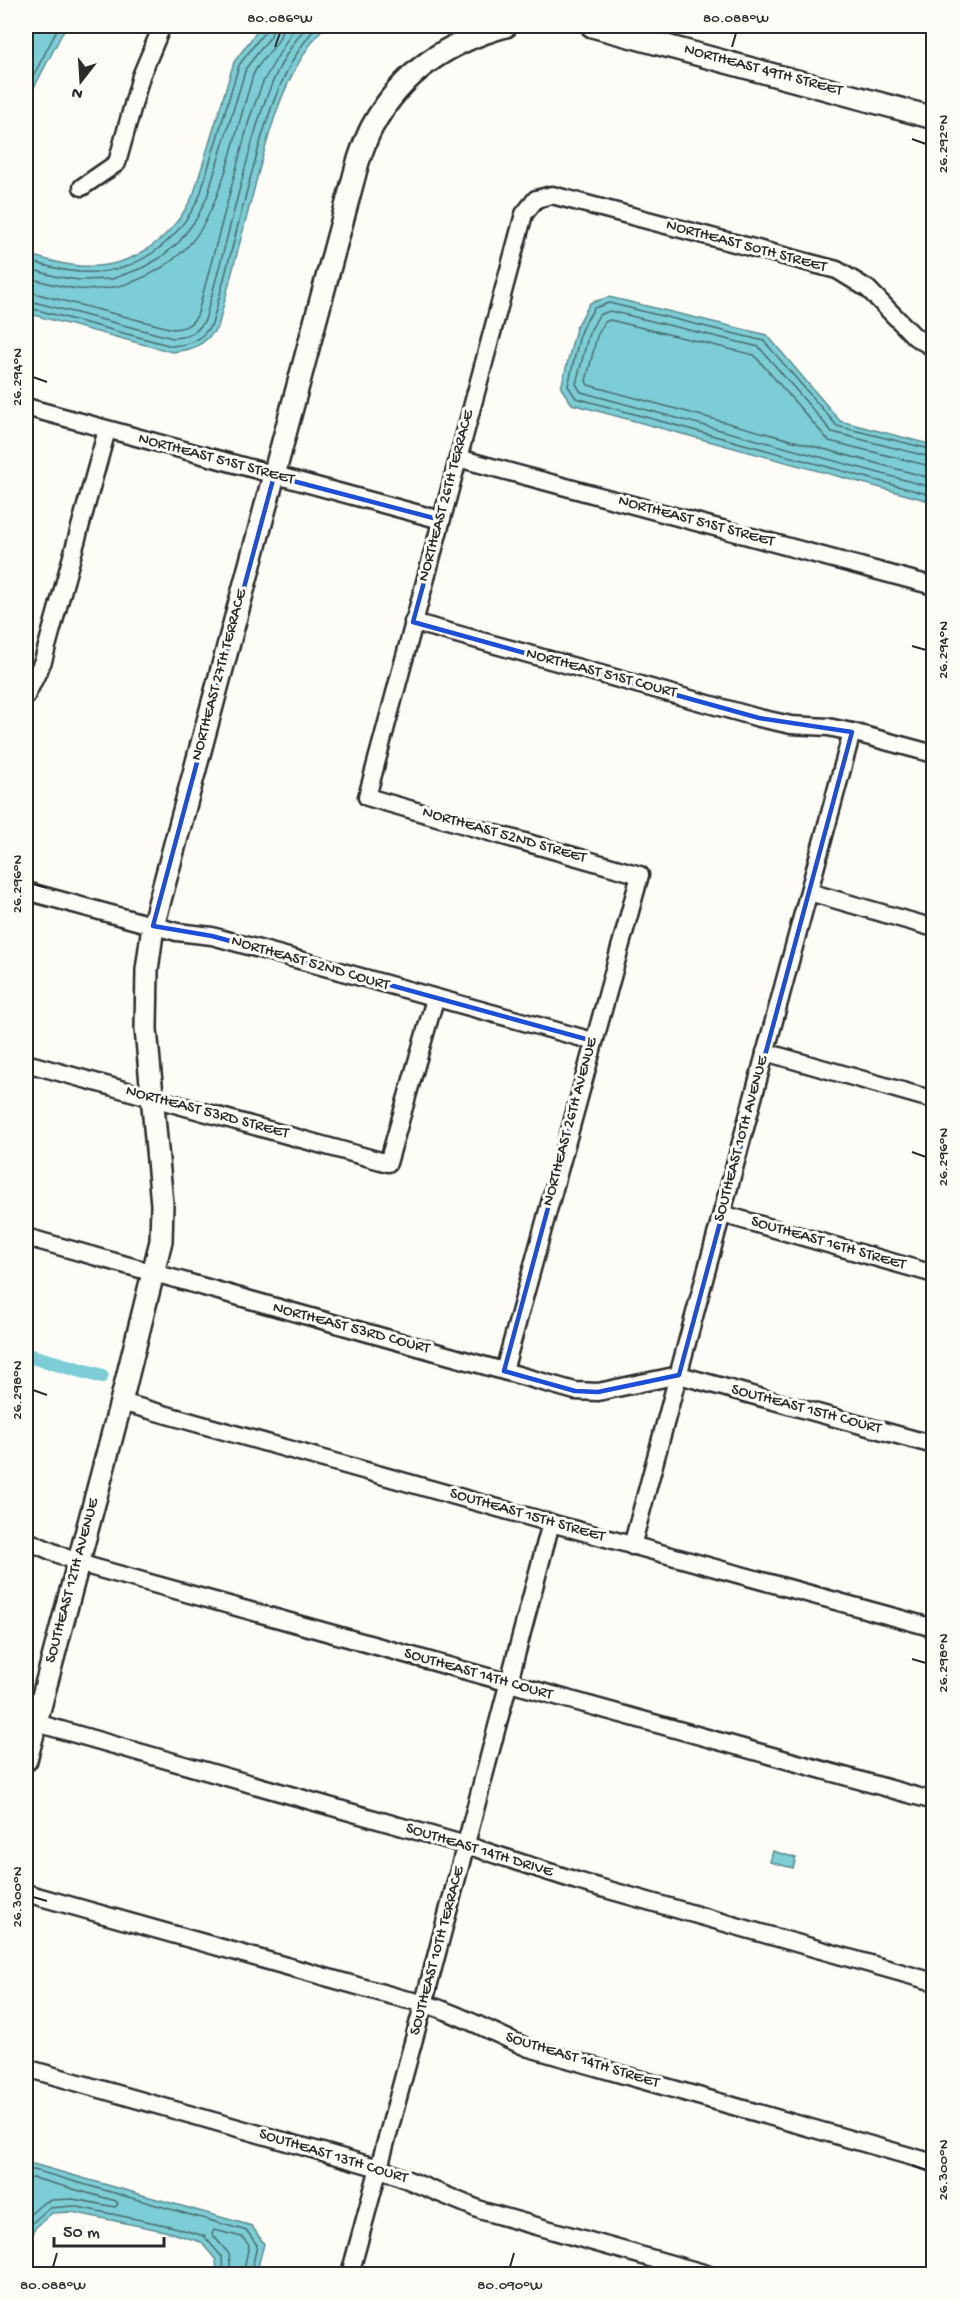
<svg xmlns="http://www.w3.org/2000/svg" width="959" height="2300" font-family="'Gochi Hand',sans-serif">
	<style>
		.water { fill: #7ccdd5; stroke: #5c8c91; stroke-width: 1.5 }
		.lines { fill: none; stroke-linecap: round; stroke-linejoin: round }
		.shore { stroke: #4b6c6f; stroke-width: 1.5 }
		.canal { stroke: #7ccdd5; stroke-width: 15 }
		.minor-casing { stroke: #2b2b2b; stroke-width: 21 }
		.tertiary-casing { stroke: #2b2b2b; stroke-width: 26 }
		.minor { stroke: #fdfcf7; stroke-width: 16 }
		.tertiary { stroke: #fdfcf7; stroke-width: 21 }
		.marked { fill: none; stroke: #1d4ed8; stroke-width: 4.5; stroke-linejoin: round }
		.ticks { fill: none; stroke: #2b2b2b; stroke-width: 2 }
		.labels { text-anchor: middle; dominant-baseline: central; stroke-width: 6; stroke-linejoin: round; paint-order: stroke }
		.street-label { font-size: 16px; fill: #2b2b2b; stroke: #fdfcf7 }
		.neatline { fill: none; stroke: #2b2b2b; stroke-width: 2 }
		.ticks-label { font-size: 15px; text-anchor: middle; fill: #2b2b2b }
	</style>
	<rect width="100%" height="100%" fill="#fdfcf7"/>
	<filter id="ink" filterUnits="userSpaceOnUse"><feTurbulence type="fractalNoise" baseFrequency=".0167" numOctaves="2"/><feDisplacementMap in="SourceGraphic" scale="12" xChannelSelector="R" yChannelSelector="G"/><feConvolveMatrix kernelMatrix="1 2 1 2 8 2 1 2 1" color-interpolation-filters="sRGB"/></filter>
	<g filter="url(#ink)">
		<!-- water -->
		<g class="water">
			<path d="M26 26H66L26 103Z"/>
			<path d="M261 26H325C282 74 268 136 252 197 240 241 229 284 218 327 202 346 196 349 172 352L26 313V254C44 259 62 265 80 266 133 270 173 238 194 193L234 62Z"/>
			<path d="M609 297 767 335 840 421 933 445V502L572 404 561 388 576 328 590 303Z"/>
			<path d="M773 1851 796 1858 793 1868 770 1862Z"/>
			<path d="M33 2164 252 2226 264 2244 256 2274H217L216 2260 201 2242 169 2232 72 2212 52 2213 35 2228 26 2257V2166Z"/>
		</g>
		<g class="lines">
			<!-- shore -->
			<g class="shore">
				<path d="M26 90 59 26"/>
				<path d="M26 260C43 265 61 271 80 272 135 276 178 243 200 195L239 65 265 31 266 26"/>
				<path d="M26 268 58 277 80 280 112 279 142 268 160 258 179 242 197 218 207 197 246 68 271 36 273 26"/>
				<path d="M26 277C43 282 60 287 79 289 129 293 184 265 207 218 227 178 236 131 249 89 251 83 252 76 255 71 263 56 282 45 282 26"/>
				<path d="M26 291 173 329C185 328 190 326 197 316L250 117 263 82 295 26"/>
				<path d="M26 300 173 338C189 337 196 334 205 320 217 277 228 234 239 191 254 135 268 70 307 26"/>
				<path d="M26 307 172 346C193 344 200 341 212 324 224 280 235 237 246 194 262 135 276 73 317 26"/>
				<path d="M934 450 837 426 764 341 609 303 594 308 581 330 568 386 576 398 934 496"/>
				<path d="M934 458 832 432 759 347 610 311 599 315 589 333 576 384 581 392 934 488"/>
				<path d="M934 467 829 441 754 355 610 320 605 322 597 336 586 381 588 385 934 479"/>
				<path d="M26 2171 34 2170 247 2231 257 2245 251 2274"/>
				<path d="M26 2179 34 2178 116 2201 118 2204 115 2207 73 2199 51 2200 43 2203 26 2218"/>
				<path d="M26 2237 31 2224 49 2208 73 2206 170 2226 204 2236 222 2257 223 2274"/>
				<path d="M231 2274 229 2254 212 2234 214 2230 242 2237 249 2245 243 2274"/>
			</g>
			<!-- canal -->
			<path class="canal" d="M26 1355 101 1376"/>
			<defs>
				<g id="minor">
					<path d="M82 187 117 163 141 76 162 26"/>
					<path d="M26 407 441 520"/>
					<path d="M458 458 934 586"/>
					<path d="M413 622 759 718 791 725 828 727 852 732 934 754"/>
					<path d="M26 696 43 661 107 430"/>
					<path d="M26 891 177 932 212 936 593 1041"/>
					<path d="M809 892 934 928"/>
					<path d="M765 1052 934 1100"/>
					<path d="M26 1063 388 1163 435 999"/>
					<path d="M722 1214 934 1274"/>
					<path d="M26 1237 575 1391 598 1392 679 1375 934 1445"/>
					<path d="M504 1371 640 875 367 797 524 214 536 199 552 195 837 270 868 289 915 337 934 348"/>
					<path d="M121 1402 551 1523 934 1628"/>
					<path d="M26 1540 78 1563 934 1801"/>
					<path d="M632 1546 852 732"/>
					<path d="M26 1720 466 1845 577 1881 934 1982"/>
					<path d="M26 1893 404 1999C449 2007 487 2031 529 2048L934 2163"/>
					<path d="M26 2068 379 2168 483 2211 707 2274"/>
					<path d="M350 2274 424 2002 551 1523"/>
				</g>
				<g id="tertiary">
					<path d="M592 26 934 118"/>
					<path d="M26 1760 121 1402 161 1241 162 1204 146 1029 147 970 153 926 358 162C362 150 366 138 372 127 402 72 448 42 506 26"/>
				</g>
			</defs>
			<!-- minor casing -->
			<use href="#minor" class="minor-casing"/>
			<!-- tertiary casing -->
			<use href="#tertiary" class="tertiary-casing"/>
			<!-- minor -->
			<use href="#minor" class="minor"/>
			<!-- tertiary -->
			<use href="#tertiary" class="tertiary"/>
		</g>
	</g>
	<!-- marked area -->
	<path class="marked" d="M274 476 441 520 413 622 759 718 852 732 679 1375 598 1392 575 1391 504 1371 593 1041 212 936 153 926Z"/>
	<!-- ticks -->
	<path class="ticks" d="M275 47 280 33M732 47 736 33M912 139 926 144M33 377 47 382M912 646 926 650M33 884 47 888M912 1152 926 1157M33 1390 47 1395M912 1659 926 1663M33 1897 47 1901M912 2165 926 2170M53 2267 57 2253M510 2267 514 2253"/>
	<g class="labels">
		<!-- street labels -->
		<g class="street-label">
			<text transform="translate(763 71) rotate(15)">NORTHEAST 49TH STREET</text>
			<text transform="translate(746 247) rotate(15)">NORTHEAST 50TH STREET</text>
			<text transform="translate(216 460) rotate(15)">NORTHEAST 51ST STREET</text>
			<text transform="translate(447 496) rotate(-75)">NORTHEAST 26TH TERRACE</text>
			<text transform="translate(696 522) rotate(15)">NORTHEAST 51ST STREET</text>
			<text transform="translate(601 674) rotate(15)">NORTHEAST 51ST COURT</text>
			<text transform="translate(220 675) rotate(-75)">NORTHEAST 27TH TERRACE</text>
			<text transform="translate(504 836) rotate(16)">NORTHEAST 52ND STREET</text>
			<text transform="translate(310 964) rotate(16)">NORTHEAST 52ND COURT</text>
			<text transform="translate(207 1113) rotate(15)">NORTHEAST 53RD STREET</text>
			<text transform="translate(571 1122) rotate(-75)">NORTHEAST 26TH AVENUE</text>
			<text transform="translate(742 1139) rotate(-75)">SOUTHEAST 10TH AVENUE</text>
			<text transform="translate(828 1244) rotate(16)">SOUTHEAST 16TH STREET</text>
			<text transform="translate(351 1329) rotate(15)">NORTHEAST 53RD COURT</text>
			<text transform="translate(806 1410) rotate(15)">SOUTHEAST 15TH COURT</text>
			<text transform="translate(527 1516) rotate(16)">SOUTHEAST 15TH STREET</text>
			<text transform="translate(73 1581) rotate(-75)">SOUTHEAST 12TH AVENUE</text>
			<text transform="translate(478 1675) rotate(16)">SOUTHEAST 14TH COURT</text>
			<text transform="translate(479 1851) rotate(17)">SOUTHEAST 14TH DRIVE</text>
			<text transform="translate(438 1951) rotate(-75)">SOUTHEAST 10TH TERRACE</text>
			<text transform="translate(582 2061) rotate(17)">SOUTHEAST 14TH STREET</text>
			<text transform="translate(333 2157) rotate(17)">SOUTHEAST 13TH COURT</text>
		</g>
	</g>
	<!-- margin -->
	<rect width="959" height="2300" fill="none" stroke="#fdfcf7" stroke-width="66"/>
	<!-- north arrow -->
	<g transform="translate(81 81) rotate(197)" stroke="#fdfcf7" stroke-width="4.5" paint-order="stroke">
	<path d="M0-4.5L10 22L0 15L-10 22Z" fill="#2b2b2b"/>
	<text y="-9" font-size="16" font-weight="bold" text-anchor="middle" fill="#2b2b2b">N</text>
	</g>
	<!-- scale -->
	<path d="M54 2237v9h110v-9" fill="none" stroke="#2b2b2b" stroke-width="3"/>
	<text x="63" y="2237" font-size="18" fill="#2b2b2b" stroke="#fdfcf7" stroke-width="4.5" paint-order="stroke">50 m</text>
	<rect x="33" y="33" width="893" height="2234" class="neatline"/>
	<g class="ticks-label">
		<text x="280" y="22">80.086°W</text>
		<text x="736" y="22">80.088°W</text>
		<text transform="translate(942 144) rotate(-90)" y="5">26.292°N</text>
		<text transform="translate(16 377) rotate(-90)" y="5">26.294°N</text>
		<text transform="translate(942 650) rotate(-90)" y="5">26.294°N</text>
		<text transform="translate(16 884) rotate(-90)" y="5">26.296°N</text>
		<text transform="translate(942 1157) rotate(-90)" y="5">26.296°N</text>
		<text transform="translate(16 1390) rotate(-90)" y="5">26.298°N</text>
		<text transform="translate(942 1663) rotate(-90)" y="5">26.298°N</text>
		<text transform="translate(16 1897) rotate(-90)" y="5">26.300°N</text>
		<text transform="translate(942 2170) rotate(-90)" y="5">26.300°N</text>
		<text x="53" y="2289">80.088°W</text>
		<text x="510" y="2289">80.090°W</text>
	</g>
</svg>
